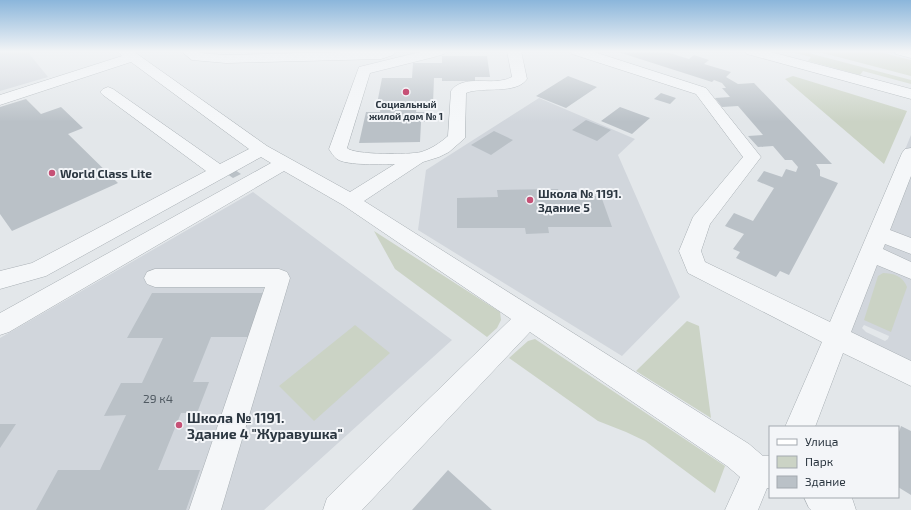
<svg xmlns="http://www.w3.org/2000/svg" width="911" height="510" font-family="'Exo 2',sans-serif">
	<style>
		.built { fill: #d1d6dc; fill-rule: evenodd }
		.green { fill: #cbd3c5 }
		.building { fill: #bac1c7 }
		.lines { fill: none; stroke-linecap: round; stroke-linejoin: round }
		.minor-casing { stroke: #a8afb4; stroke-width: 1 }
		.major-casing { stroke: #a3adb5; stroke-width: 1 }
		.minor { fill: #f5f7f9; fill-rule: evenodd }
		.major { fill: #fff; fill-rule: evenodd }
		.poi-dot { fill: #c65176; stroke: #f3f5f8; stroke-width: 1.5 }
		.labels { text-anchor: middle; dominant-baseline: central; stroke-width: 4; stroke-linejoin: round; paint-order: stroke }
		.far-poi-label { font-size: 10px; font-weight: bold; fill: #2c3741; stroke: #f3f5f8 }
		.poi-label { font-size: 12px; font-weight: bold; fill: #2c3741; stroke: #f3f5f8; text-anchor: start }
		.near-number-label { font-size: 12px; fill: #505a62 }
		.near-poi-label { font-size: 14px; font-weight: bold; fill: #2c3741; stroke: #f3f5f8; text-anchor: start }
	</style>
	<rect width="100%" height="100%" fill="#e3e7ea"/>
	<!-- built -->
	<path class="built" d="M 0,51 L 27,51 L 48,77 L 0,91 Z
		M 539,98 L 635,139 L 618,155 L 680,297 L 622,356 L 418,230 L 426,170 Z
		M 911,135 L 911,364 L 833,326 ZM 864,325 L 889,336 L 888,339 L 885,341 L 866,332 L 862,328 Z
		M 253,192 L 452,340 L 264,510 L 0,510 L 0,338 Z"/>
	<!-- green -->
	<path class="green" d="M 787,51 L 801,51 L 911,80 L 911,84 L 863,71 L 860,75 L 808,61 L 811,57 Z
		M 815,51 L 875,51 L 911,60 L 911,76 Z
		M 793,76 L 907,111 L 884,164 L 785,79 Z
		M 374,231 L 500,312 L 501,320 L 497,328 L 487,337 L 395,269 Z
		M 883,273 C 893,273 903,276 907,287 L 891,332 L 864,320 L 878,276 Z
		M 687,321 L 699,326 L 711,418 L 636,371 Z
		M 355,325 L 390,353 L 314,421 L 279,386 Z
		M 535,339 L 725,466 L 715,493 L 645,441 L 626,432 L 598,421 L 509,358 L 528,341 Z"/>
	<!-- building -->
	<path class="building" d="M 615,51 L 663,51 L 689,59 L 694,55 L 709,60 L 704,64 L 731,72 L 726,77 L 738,84 L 754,83 L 832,164 L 816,164 L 820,170 L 820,176 L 838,183 L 789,275 L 780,271 L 776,277 L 736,258 L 740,252 L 733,249 L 744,234 L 725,226 L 734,213 L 753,221 L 774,188 L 757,181 L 764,171 L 782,177 L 786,169 L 796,172 L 798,167 L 792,160 L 785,160 L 773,146 L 758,147 L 748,136 L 763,135 L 738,106 L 722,107 L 715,98 L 730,97 L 722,88 L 726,88 L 722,83 L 714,80 L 712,82 Z
		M 442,56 L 487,56 L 490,77 L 475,77 L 475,81 L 442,81 L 442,78 L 434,78 L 433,104 L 417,104 L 416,112 L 426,112 L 425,122 L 421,122 L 420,142 L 359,143 L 366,112 L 380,112 L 381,104 L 377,104 L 382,78 L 412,78 L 413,63 L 442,63 Z
		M 568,76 L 597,87 L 566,108 L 536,96 Z
		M 661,93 L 676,98 L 670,104 L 654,99 Z
		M 26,99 L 41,114 L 61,107 L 83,128 L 68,134 L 118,183 L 12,231 L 0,214 L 0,107 Z
		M 620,107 L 650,118 L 632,134 L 601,121 Z
		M 586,120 L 611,130 L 597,141 L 572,130 Z
		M 494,131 L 513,140 L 491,155 L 471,145 Z
		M 235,170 L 241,174 L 233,178 L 227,174 Z
		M 558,189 L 560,197 L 601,196 L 612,227 L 548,227 L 549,233 L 526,234 L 525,228 L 457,228 L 457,198 L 498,197 L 497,190 Z
		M 152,293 L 263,293 L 248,337 L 211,337 L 193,382 L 209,382 L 197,413 L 181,413 L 158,470 L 200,470 L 186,510 L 36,510 L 58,470 L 100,470 L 126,415 L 104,416 L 121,383 L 142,383 L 163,338 L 127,338 Z
		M 0,424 L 16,424 L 0,448 Z
		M 901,426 L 911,431 L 911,495 L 898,487 L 898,435 Z
		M 448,470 L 492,510 L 412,510 Z"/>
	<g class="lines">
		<!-- minor casing -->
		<g class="minor-casing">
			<path id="minor" d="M 117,51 L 133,51 L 267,146 L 350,192 L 395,164 C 383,164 347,166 337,159 C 334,157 331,152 329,149 L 359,67 L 424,51 L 446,51 L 444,54 L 434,57 L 370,73 L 347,148 C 353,155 410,155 421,152 C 431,149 440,143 448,136 L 451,91 C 462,75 488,84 503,80 C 506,80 509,78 512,77 L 507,51 L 521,51 L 527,79 C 516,95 483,86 466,93 L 465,138 L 449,152 L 439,157 L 423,162 L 364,201 L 749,444 L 763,456 L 770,456 L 770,488 L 767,488 L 758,510 L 725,510 L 740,477 L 727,466 L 530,332 L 362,510 L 323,510 L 327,498 L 511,319 L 343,205 L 284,171 L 9,332 L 0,335 L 0,313 L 271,163 L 261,157 L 46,276 L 0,289 L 0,271 L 32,263 L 206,171 L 103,95 L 100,92 L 103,89 L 108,87 L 113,89 L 220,164 L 249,149 L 131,62 L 0,105 L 0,95 L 122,56 Z
				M 181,51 L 197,51 L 200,53 L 226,55 L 379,51 L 395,52 L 393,55 L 381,59 L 226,63 L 192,60 Z
				M 570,51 L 591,51 L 706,88 L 761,157 L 710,224 L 701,251 L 705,262 L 830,322 L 902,153 L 905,149 L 911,148 L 911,176 L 890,230 L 911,238 L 911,254 L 885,244 L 883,249 L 911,262 L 911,279 L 877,265 L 851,332 L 911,361 L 911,386 L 843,353 L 815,427 L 785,427 L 822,342 L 688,273 L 679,251 L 693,217 L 743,157 L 696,94 L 572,54 Z
				M 745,51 L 767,51 L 911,89 L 911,99 L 747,54 Z
				M 155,269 L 279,269 L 287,272 L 290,278 L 221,510 L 189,510 L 265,287 L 155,287 L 147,284 L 144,278 L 147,272 Z
				M 804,497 L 849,497 L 852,498 L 856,510 L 811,510 L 809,508 Z"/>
		</g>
		<!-- major casing -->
		<g class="major-casing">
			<path id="major" d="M 894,51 L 911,51 L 911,58 L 896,54 Z"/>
		</g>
		<!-- minor -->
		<use href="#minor" class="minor"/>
		<!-- major -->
		<use href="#major" class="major"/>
	</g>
	<!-- sky -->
	<linearGradient id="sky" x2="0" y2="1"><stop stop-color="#8bb6db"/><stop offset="0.42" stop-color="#f2f4f6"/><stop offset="1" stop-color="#f2f4f6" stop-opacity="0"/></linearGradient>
	<rect width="911" height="122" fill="url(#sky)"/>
	<!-- markers -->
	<g class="poi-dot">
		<circle cx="406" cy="92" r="4"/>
		<circle cx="52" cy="173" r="4"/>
		<circle cx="530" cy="200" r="4"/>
		<circle cx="179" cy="425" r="4"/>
	</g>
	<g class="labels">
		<!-- far-poi labels -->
		<g class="far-poi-label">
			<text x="406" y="104">Социальный<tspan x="406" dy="12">жилой дом № 1</tspan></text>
		</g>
		<!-- poi labels -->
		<g class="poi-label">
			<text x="60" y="173">World Class Lite</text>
			<text x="538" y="193">Школа № 1191.<tspan x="538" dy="14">Здание 5</tspan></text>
		</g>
		<!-- near-number labels -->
		<g class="near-number-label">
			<text x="158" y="398">29 к4</text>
		</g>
		<!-- near-poi labels -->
		<g class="near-poi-label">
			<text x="187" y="417">Школа № 1191.<tspan x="187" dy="16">Здание 4 "Журавушка"</tspan></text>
		</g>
	</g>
	<!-- legend -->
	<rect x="769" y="426" width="130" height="72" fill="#f3f5f8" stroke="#a3a9af"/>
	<rect x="777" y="439" width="20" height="6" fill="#ffffff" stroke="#a3a9af"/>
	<text x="805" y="446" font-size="12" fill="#2c3741">Улица</text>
	<rect x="777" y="456" width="20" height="12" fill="#cbd3c5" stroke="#a3a9af"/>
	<text x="805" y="466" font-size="12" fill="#2c3741">Парк</text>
	<rect x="777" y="476" width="20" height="12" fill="#bac1c7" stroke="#a3a9af"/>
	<text x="805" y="486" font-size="12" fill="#2c3741">Здание</text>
</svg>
